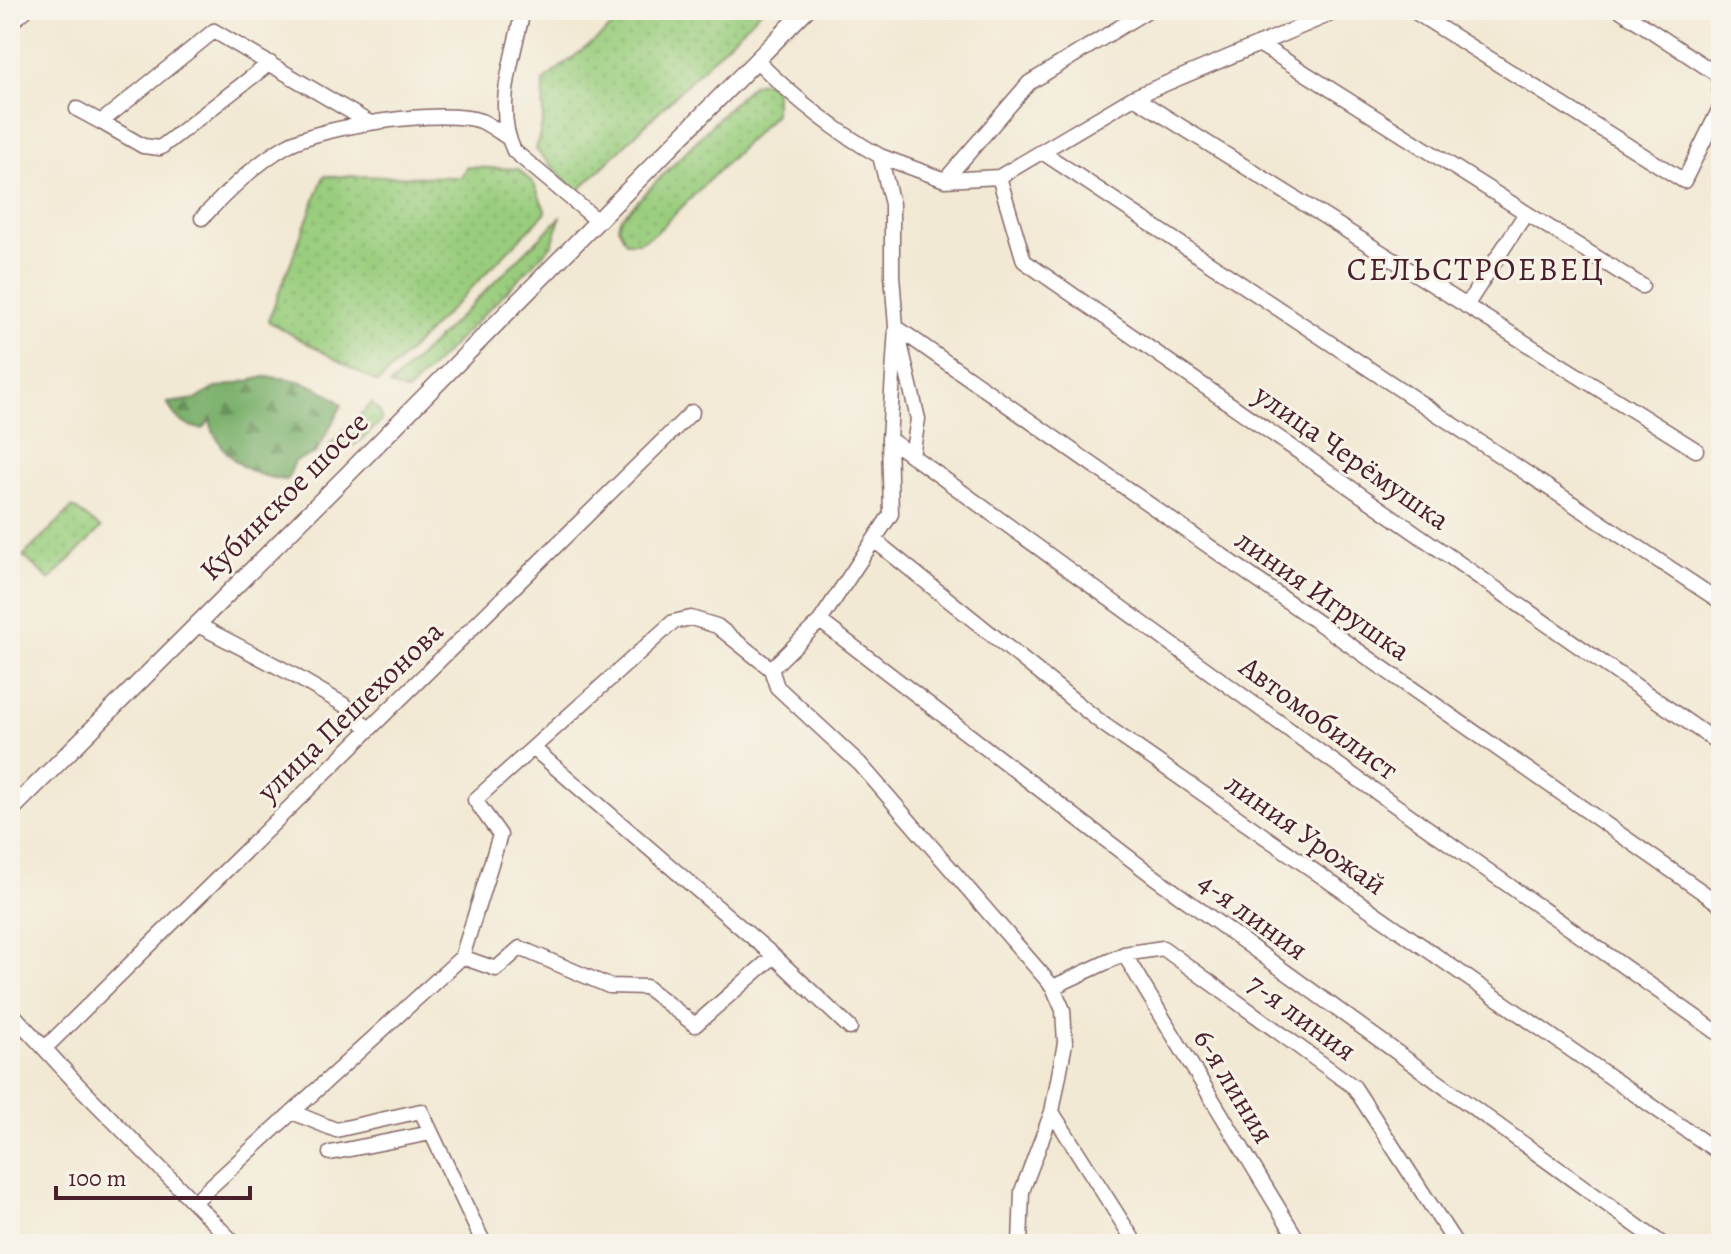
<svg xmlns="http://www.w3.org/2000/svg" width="1731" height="1254" font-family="Alegreya,serif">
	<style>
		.green { fill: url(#green-dots); stroke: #727654; stroke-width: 2 }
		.forest { fill: url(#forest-firs); stroke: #62684c; stroke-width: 2 }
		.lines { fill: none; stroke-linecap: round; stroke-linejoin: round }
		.minor-casing { stroke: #856666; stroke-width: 17 }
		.major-casing { stroke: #856666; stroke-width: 19 }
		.minor { stroke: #fff; stroke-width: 14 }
		.major { stroke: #fff; stroke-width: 16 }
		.labels { text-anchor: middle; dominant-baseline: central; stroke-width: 6; stroke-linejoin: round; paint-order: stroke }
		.street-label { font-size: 30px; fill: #4a1f2b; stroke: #f7f3e8 }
		.neighbourhood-label { font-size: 32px; letter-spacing: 2px; fill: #4a1f2b; stroke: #f7f3e8 }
	</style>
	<defs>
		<pattern id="green-dots" width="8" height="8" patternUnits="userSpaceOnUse" patternTransform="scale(2)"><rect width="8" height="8" fill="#99cd7d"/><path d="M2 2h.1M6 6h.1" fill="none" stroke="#85b06c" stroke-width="1.8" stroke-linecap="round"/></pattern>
		<pattern id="forest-firs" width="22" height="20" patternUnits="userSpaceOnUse" patternTransform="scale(2)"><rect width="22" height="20" fill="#7ab06c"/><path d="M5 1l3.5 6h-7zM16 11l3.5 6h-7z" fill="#668f59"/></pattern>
	</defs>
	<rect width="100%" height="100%" fill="#f7f3e8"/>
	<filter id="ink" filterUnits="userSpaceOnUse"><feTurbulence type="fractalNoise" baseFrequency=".0125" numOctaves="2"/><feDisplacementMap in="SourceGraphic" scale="16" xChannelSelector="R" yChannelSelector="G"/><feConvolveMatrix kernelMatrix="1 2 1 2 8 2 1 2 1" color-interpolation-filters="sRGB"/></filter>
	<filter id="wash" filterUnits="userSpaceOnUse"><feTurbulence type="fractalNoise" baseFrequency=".006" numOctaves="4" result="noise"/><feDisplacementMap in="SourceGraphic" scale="32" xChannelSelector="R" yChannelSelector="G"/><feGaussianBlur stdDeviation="1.8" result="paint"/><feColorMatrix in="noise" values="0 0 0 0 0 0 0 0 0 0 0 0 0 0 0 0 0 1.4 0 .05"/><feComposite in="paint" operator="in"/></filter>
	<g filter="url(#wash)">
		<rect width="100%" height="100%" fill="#f2e9d4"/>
		<!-- green -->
		<path class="green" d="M 634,10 L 762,10 L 577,192 L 536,150 L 543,120 L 544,80 Z
			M 761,82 L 767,82 L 775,89 L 775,114 L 657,232 L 640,242 L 626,242 L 618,227 L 620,219 L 740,96 L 752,85 Z
			M 466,167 L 518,169 L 534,184 L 546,212 L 378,383 L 268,321 L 324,176 L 461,177 Z
			M 560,218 L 552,245 L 407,392 L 390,385 Z
			M 372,403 L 380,413 L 381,421 C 365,436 353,455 330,445 Z
			M 73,507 L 101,528 L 50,580 L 23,556 Z"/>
		<!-- forest -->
		<path class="forest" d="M 264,377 C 294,377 320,384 342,405 L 316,453 L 295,461 L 287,480 C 258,477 236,468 220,443 C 215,435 210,428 211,419 L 203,429 C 184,427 176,419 167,403 L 197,399 L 213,389 Z"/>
	</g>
	<g filter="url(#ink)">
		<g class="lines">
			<!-- minor casing -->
			<g class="minor-casing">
				<path id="minor" d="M 523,10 C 514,55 493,108 514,151 L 598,221
					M 1412,10 L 1684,181 L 1721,106
					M 1620,10 L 1718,75 L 1721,98
					M 10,23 L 26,10
					M 1259,44 L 1642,286
					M 756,60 C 794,98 833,130 880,156 L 892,204 L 892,275 L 896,327 L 889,439 L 891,514 L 820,621 L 771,669 L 777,687 L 860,764 L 1053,987 L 1063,1010 L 1065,1043 L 1052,1112 L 1022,1191 L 1020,1244
					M 1134,97 L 1696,450
					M 77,109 L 101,122 L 214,31 L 370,123
					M 101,122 L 143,146 L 160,148 L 270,63
					M 1042,152 L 1721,602
					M 880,156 L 945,180 L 999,177 L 1134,97 L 1340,10
					M 999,177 L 1024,261 L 1721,745
					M 945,180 L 1029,83 L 1148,10
					M 202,218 C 227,192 255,164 286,146 C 322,126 443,108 481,121 C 490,125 499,132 507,137
					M 1466,306 L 1526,213
					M 896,327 L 1721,905
					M 900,343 L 918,419 L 912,456
					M 889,439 L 1324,755 L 1721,1035
					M 874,540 L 1103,724 L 1721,1154
					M 820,621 L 1153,876 L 1662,1244
					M 196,624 L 290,673 L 346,706 L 368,729
					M 533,748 L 774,956 L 850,1028
					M 1124,954 L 1300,1244
					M 462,957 L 496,969 L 520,948 L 609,986 L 646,987 L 695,1025 L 774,956
					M 1053,987 L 1124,954 L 1163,948 L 1354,1087 L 1456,1244
					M 10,1011 L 78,1085 L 235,1244
					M 45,1048 L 692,412
					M 292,1112 L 336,1130 L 421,1111 L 484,1244
					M 1052,1112 L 1136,1244
					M 330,1153 L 431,1133
					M 195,1201 L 462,957 L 500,835 L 475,800 L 673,622 L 691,618 L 717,626 L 771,669"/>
			</g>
			<!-- major casing -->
			<g class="major-casing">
				<path id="major" d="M 10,811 L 344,478 L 806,10"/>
			</g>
			<!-- minor -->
			<use href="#minor" class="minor"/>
			<!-- major -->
			<use href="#major" class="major"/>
		</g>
	</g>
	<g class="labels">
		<!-- street labels -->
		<g class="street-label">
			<text transform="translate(1352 457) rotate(35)">улица Черёмушка</text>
			<text transform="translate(284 496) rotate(-45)">Кубинское шоссе</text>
			<text transform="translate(1323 595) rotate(35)">линия Игрушка</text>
			<text transform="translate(350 711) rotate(-44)">улица Пешехонова</text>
			<text transform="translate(1319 718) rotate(36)">Автомобилист</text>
			<text transform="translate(1306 834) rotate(35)">линия Урожай</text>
			<text transform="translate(1253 916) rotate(36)">4-я линия</text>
			<text transform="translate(1302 1017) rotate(36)">7-я линия</text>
			<text transform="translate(1234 1086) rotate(59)">6-я линия</text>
		</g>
		<!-- neighbourhood labels -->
		<g class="neighbourhood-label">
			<text x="1476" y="269">СЕЛЬСТРОЕВЕЦ</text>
		</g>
	</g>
	<!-- margin -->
	<rect width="1731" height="1254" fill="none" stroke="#f7f3e8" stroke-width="40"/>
	<!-- scale -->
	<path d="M56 1186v12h194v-12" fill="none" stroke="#4a1f2b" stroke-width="4"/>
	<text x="68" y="1186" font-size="24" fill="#4a1f2b" stroke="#f7f3e8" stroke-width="6" paint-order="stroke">100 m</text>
</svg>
